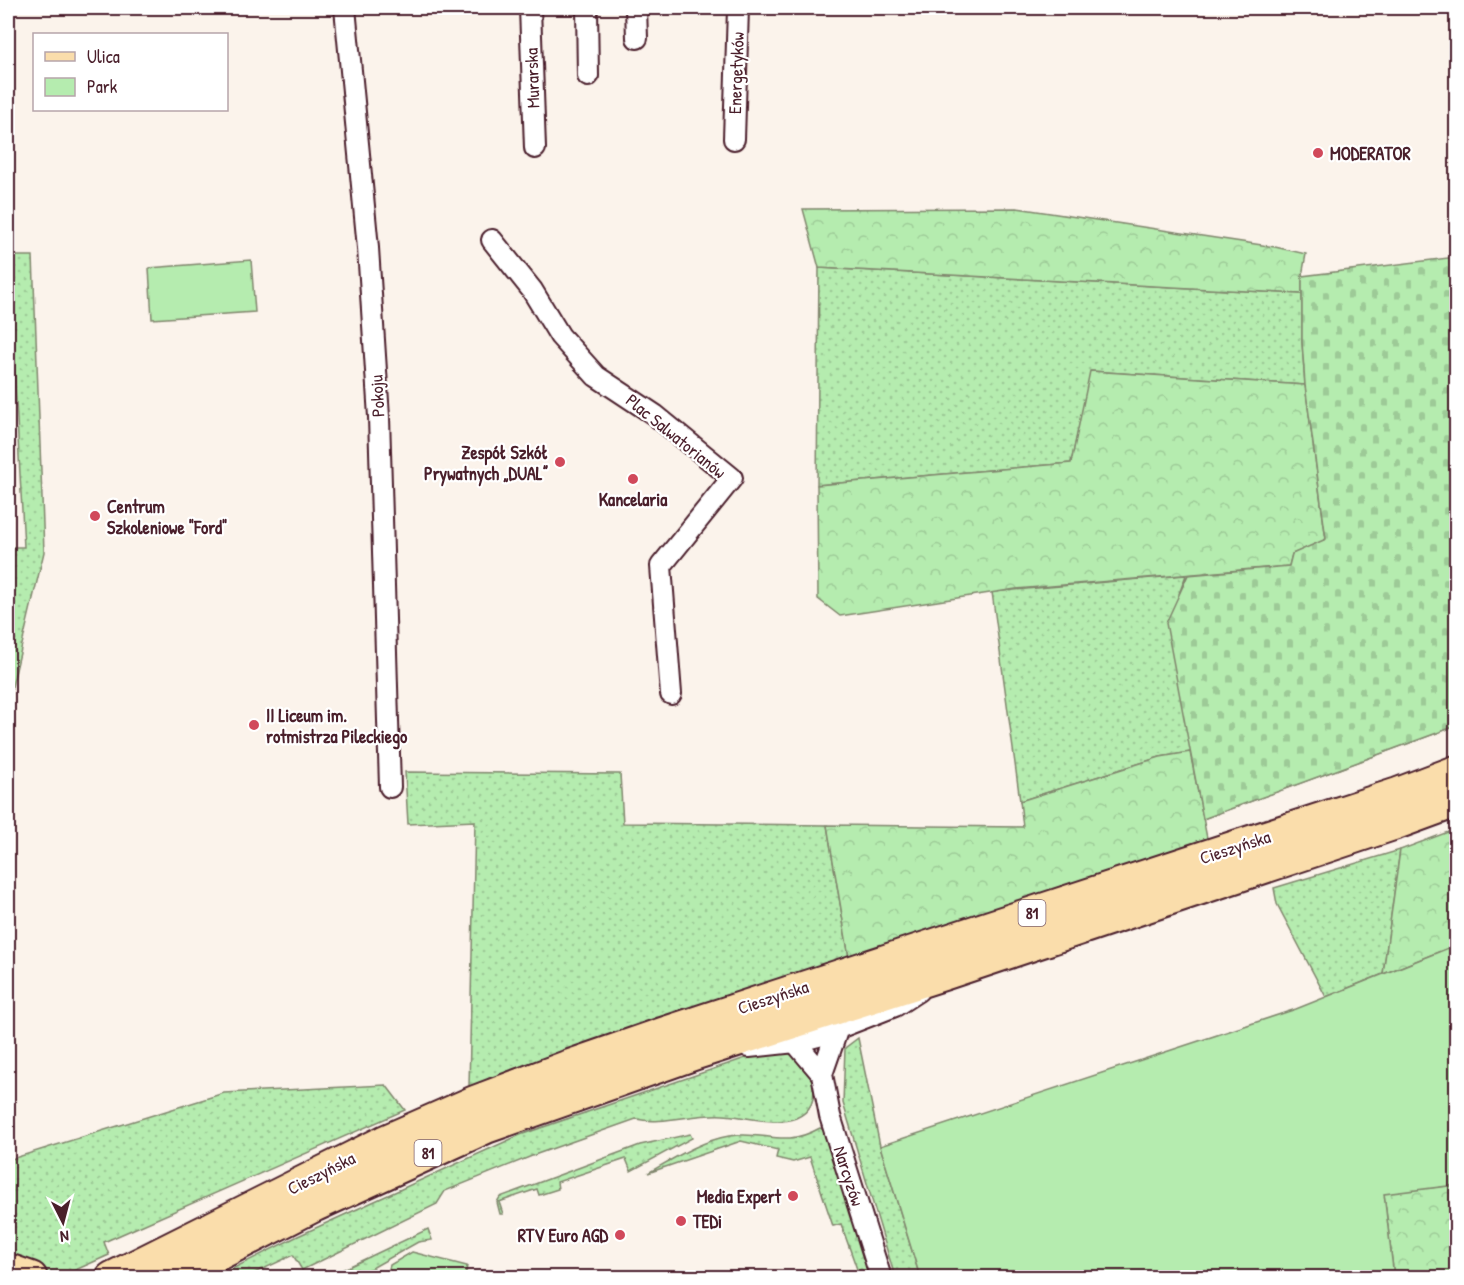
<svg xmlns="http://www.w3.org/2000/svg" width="1464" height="1285" font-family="'Patrick Hand',sans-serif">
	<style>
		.grass { fill: url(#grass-dots); stroke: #80866d; stroke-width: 1.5 }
		.forest { fill: url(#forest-crowns); stroke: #80866d; stroke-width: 1.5 }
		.cemetery { fill: url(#cemetery-stones); stroke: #80866d; stroke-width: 1.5 }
		.green { fill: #b5ecaf; stroke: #80866d; stroke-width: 1.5 }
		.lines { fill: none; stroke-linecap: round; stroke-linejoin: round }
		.street-casing { stroke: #4a1f2b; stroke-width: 24 }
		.primary-casing { stroke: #4a1f2b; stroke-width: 36 }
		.street { stroke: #fff; stroke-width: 20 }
		.primary { stroke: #faddab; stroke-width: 32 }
		.poi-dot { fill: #d1495b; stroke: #fff; stroke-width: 2 }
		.labels { text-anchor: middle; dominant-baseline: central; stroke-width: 4.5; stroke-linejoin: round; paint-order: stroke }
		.shield { fill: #fff; stroke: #80626b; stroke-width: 1.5 }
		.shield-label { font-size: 16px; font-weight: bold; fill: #4a1f2b }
		.street-label { font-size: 18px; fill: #4a1f2b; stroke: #fff }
		.poi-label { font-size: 18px; font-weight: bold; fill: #4a1f2b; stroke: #fff; text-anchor: start }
	</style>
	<defs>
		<pattern id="grass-dots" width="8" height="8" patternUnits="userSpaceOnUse" patternTransform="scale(1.5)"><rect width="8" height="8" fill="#b5ecaf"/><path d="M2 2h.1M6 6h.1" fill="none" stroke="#9dca97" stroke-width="1.8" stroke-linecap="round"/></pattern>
		<pattern id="forest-crowns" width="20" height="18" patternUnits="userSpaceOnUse" patternTransform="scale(1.5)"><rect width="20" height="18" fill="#b5ecaf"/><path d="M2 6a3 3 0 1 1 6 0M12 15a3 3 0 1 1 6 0" fill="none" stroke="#9dca97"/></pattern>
		<pattern id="cemetery-stones" width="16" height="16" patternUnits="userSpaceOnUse" patternTransform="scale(1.5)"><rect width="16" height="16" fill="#b5ecaf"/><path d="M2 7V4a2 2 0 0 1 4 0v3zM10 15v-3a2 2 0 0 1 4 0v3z" fill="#9dca97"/></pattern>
	</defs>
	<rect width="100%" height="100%" fill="#fbf3eb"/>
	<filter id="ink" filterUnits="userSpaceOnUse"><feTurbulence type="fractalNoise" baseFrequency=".0167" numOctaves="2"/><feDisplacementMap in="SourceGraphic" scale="12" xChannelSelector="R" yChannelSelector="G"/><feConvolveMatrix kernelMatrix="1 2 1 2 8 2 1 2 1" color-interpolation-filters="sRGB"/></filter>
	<g filter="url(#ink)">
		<!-- grass -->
		<path class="grass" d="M 8,256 L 33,256 L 44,552 L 11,691 L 8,688 L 8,547 L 24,547 Z
			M 819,268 L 1302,294 L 1302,342 L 1305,385 L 1091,371 L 1071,463 L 817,485 Z
			M 1456,479 L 1456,726 L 1203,819 L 1190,752 L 1160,757 L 1020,801 L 992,592 L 1186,575 L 1179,594 L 1188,575 L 1289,566 Z
			M 405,772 L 620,774 L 623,823 L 827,825 L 849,957 L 469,1087 L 475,821 L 408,824 Z
			M 1400,850 L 1383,974 L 1326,997 L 1277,904 L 1274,888 Z
			M 858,1038 L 880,1146 L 920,1277 L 895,1277 L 843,1103 L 845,1048 Z
			M 769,1050 C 775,1050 782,1050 788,1053 C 813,1064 827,1105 796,1118 C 778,1126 743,1116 723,1115 C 694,1113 663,1125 636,1119 L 537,1154 L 445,1191 L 437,1204 L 302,1270 L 293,1255 L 246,1277 L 214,1278 L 298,1236 L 520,1135 Z
			M 386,1085 L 405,1110 L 104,1242 L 109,1255 L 60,1277 L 30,1267 L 8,1262 L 8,1160 L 224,1093 Z
			M 820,1128 L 824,1130 L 871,1277 L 857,1277 L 858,1272 L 841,1224 L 833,1226 L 810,1157 L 793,1162 L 776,1158 L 778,1150 L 741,1141 L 648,1173 C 673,1159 700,1141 729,1136 C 766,1130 782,1149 820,1128 Z
			M 690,1134 L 692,1138 L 631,1171 L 626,1159 L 557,1182 L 558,1189 L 539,1195 L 537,1189 L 499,1202 L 503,1214 L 500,1214 L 497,1202 L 500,1197 L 640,1145 Z
			M 428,1229 L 432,1240 L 418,1242 L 356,1277 L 327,1277 Z"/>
		<!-- forest -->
		<path class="forest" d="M 1017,208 L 1275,247 L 1306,254 L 1302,276 L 1302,294 L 819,268 L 803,209 Z
			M 1090,371 L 1305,385 L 1326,540 L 1292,554 L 1289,566 L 1016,589 L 840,616 L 818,599 L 817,485 L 1071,463 Z
			M 1190,752 L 1208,843 L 849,957 L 827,825 L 1023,827 L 1020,801 L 1160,757 Z
			M 1456,829 L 1456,945 L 1383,974 L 1400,850 Z
			M 1456,1185 L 1456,1277 L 1394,1277 L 1384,1193 Z"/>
		<!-- cemetery -->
		<path class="cemetery" d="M 1456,257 L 1456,726 L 1203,819 L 1166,623 L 1188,575 L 1289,566 L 1292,554 L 1326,539 L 1305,385 L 1302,342 L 1302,276 Z"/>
		<!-- green -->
		<path class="green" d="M 251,260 L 255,312 L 152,319 L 149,268 Z
			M 1456,945 L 1456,1185 L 1384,1194 L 1394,1277 L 920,1277 L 880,1146 L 1296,1009 Z
			M 412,1252 L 467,1266 L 465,1277 L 387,1277 L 390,1265 Z"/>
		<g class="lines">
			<!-- street casing -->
			<g class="street-casing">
				<path id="street" d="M 345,8 L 368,248 L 379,417 L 390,787
					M 530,8 L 535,148
					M 587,8 L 588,76
					M 636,8 L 637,38
					M 734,139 L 738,8
					M 492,240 L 532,290 L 560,336 L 596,376 L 655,415 L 732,478 L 661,566 L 671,694
					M 838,1028 L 822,1074 L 830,1116 L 881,1278
					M 795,1042 L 822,1074
					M 749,1047 L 795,1042 L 818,1036 L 895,1006 L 918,991"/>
			</g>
			<!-- primary casing -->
			<g class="primary-casing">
				<path id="primary" d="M 8,1270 L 31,1278
					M 112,1278 L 384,1142 L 475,1102 L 567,1067 L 665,1033 L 1398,794 L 1456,772
					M 171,1278 L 315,1205 L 486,1127 L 696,1053 L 946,973 L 1396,823 L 1456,801"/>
			</g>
			<!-- street -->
			<use href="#street" class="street"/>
			<!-- primary -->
			<use href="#primary" class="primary"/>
		</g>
	</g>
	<!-- markers -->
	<g class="poi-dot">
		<circle cx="1318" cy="153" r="6"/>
		<circle cx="560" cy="462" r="6"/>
		<circle cx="633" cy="479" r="6"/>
		<circle cx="95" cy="516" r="6"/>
		<circle cx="254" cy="725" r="6"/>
		<circle cx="793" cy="1196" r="6"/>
		<circle cx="681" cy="1221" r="6"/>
		<circle cx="620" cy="1235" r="6"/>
	</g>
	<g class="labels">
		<!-- shield labels -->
		<g class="shield">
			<rect x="1018.5" y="900" width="27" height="26" rx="4.5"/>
			<rect x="414.5" y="1140" width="27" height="26" rx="4.5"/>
		</g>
		<g class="shield-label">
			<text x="1032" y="913">81</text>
			<text x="428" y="1153">81</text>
		</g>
		<!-- street labels -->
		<g class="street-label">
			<text transform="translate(736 73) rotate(-88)">Energetyków</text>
			<text transform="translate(532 78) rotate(-92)">Murarska</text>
			<text transform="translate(377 396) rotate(-93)">Pokoju</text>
			<text transform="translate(676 436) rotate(39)">Plac Salwatorianów</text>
			<text transform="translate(1235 847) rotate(-18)">Cieszyńska</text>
			<text transform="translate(773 997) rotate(-18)">Cieszyńska</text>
			<text transform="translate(321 1173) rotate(-27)">Cieszyńska</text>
			<text transform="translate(849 1176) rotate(72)">Narcyzów</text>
		</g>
		<!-- poi labels -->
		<g class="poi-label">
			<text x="1330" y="153">MODERATOR</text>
			<text x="548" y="452" text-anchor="end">Zespół Szkół<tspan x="548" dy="21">Prywatnych „DUAL”</tspan></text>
			<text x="633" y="499" text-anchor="middle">Kancelaria</text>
			<text x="107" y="506">Centrum<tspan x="107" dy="21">Szkoleniowe "Ford"</tspan></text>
			<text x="266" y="715">II Liceum im.<tspan x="266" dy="21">rotmistrza Pileckiego</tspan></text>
			<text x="781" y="1196" text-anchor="end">Media Expert</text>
			<text x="693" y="1221">TEDi</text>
			<text x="608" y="1235" text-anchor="end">RTV Euro AGD</text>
		</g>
	</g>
	<!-- margin -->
	<rect width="1464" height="1285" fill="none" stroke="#fff" stroke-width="30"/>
	<rect x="15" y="15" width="1434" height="1255" fill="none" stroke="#4a1f2b" stroke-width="2" filter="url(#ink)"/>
	<!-- legend -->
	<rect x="33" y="33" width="195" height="78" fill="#ffffff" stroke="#b7a5aa" stroke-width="1.5"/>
	<rect x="45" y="52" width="30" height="9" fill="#faddab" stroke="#b7a5aa" stroke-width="1.5"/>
	<text x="87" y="63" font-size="18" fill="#4a1f2b">Ulica</text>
	<rect x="45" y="78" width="30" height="18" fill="#b5ecaf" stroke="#b7a5aa" stroke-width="1.5"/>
	<text x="87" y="93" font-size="18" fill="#4a1f2b">Park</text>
	<!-- north arrow -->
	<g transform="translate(63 1222) rotate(174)" stroke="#ffffff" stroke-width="4.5" paint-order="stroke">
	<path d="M0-4.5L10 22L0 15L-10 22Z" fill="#4a1f2b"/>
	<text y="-9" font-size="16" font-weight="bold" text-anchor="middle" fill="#4a1f2b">N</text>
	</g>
</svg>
